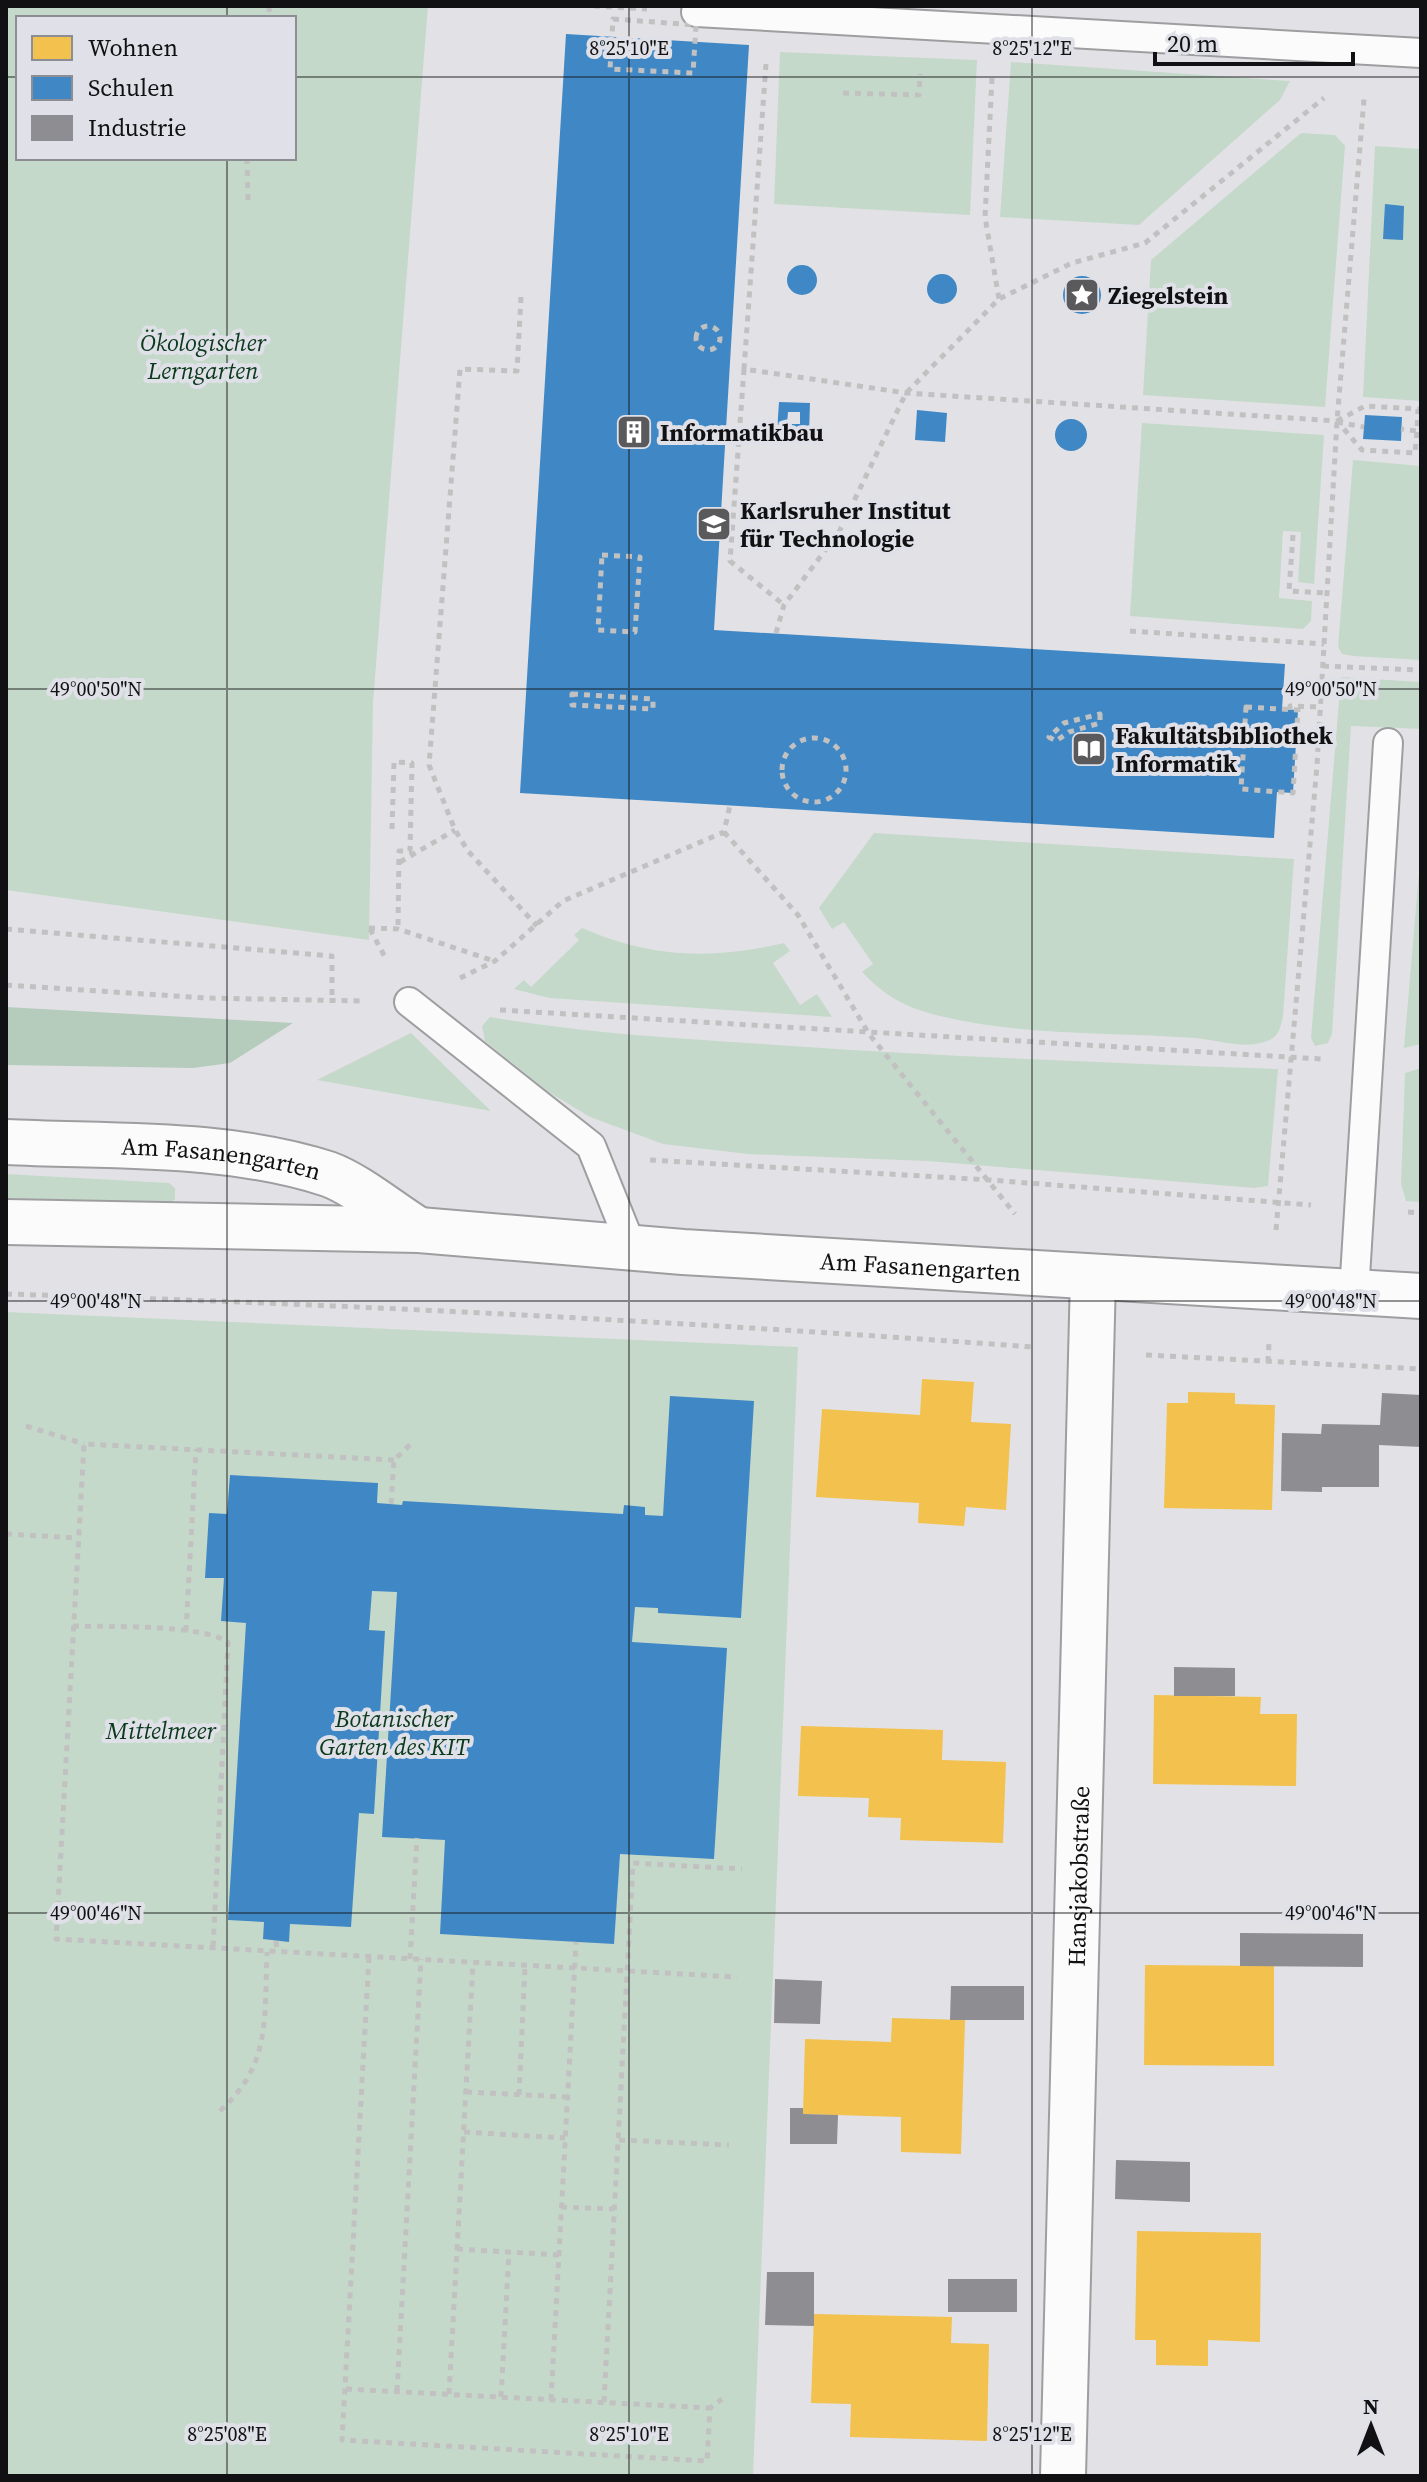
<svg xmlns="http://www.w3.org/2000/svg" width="1427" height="2482" font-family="'Source Serif 4',serif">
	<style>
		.green { fill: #c5d9ca; fill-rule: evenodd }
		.forest { fill: #b5cbbc }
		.homes { fill: #f2c14e }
		.schools { fill: #3f88c5; fill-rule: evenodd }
		.industry { fill: #8d8d92 }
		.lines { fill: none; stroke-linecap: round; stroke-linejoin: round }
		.lane-casing { stroke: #9e9ea1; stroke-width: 32 }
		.street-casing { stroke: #9e9ea1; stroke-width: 48 }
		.secondary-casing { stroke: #9e9ea1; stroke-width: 48 }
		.path { stroke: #c1c1c1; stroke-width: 5; stroke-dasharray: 6 6; stroke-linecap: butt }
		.lane { stroke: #fbfbfb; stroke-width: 28 }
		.street { stroke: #fbfbfb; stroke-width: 44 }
		.secondary { stroke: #fbfbfb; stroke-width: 44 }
		.ticks { fill: none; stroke: #111113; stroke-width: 2; stroke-opacity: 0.45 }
		.labels { text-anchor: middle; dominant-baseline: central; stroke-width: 8; stroke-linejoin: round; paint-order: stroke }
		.poi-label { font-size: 24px; font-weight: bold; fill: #111113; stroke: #e0e1e8; text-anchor: start }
		.park-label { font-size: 24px; font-style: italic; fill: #0b391b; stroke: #e0e1e8 }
		.street-label { font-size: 24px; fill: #111113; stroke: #e0e1e8 }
		.ticks-label { font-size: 20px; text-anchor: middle; fill: #111113; stroke: #e0e1e8; stroke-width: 8; stroke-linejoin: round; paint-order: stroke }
	</style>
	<rect width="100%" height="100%" fill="#e2e2e6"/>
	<!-- green -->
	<path class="green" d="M 6,6 L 428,6 L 373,703 L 369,940 L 6,890 ZM 18,18 L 294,18 L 294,158 L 18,158 Z
		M 780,52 L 977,60 L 970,215 L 774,204 Z
		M 1011,62 L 1290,81 L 1280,100 L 1139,225 L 1000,217 Z
		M 1301,133 L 1335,135 L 1345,146 L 1325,407 L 1143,395 L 1151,260 Z
		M 1375,146 L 1421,149 L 1421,401 L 1363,397 Z
		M 1142,423 L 1324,435 L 1314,584 L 1298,582 L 1301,532 L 1283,531 L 1279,598 L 1312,601 L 1311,621 L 1303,629 L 1130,616 Z
		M 1353,460 L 1421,466 L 1421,660 L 1353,656 L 1342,654 L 1338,647 Z
		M 1341,677 L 1421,682 L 1421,729 L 1351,726 L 1332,1034 L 1328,1043 L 1315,1046 L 1311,1038 Z
		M 874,833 L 1294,859 L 1283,1017 C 1280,1028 1279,1037 1267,1041 C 1245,1050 1218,1040 1195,1038 C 1110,1032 1023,1036 940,1016 C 906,1008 886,997 862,972 L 873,964 L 844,922 L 832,929 L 819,908 Z
		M 1421,849 L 1421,1044 L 1404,1048 Z
		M 582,928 C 651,958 711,960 784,943 L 790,951 L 773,963 L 800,1005 L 817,994 L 832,1017 L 549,998 L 514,989 L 524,980 L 531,987 L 579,940 L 574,935 Z
		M 490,1017 C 589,1034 691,1039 792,1046 C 954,1057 1116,1063 1278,1069 L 1268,1186 L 1254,1188 L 927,1161 L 748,1154 L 663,1144 L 590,1117 L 547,1091 L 485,1041 L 482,1026 Z
		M 411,1033 L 491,1111 L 317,1080 Z
		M 1421,1068 L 1421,1202 L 1406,1201 L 1401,1184 L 1405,1073 Z
		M 6,1174 L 169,1183 L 175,1188 L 175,1199 L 167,1206 L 155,1206 L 6,1198 Z
		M 6,1312 L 798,1347 L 753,2476 L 6,2476 Z"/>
	<!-- forest -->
	<path class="forest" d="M 6,1007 L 293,1023 L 230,1063 L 193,1068 L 6,1065 Z"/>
	<!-- homes -->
	<path class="homes" d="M 922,1379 L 974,1382 L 971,1422 L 1011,1424 L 1006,1510 L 966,1507 L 964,1526 L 918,1523 L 919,1503 L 816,1497 L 822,1409 L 920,1415 Z
		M 1188,1392 L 1235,1393 L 1235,1404 L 1275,1405 L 1272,1510 L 1164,1508 L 1167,1403 L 1188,1403 Z
		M 1154,1695 L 1261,1697 L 1260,1714 L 1297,1714 L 1296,1786 L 1153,1784 Z
		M 801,1726 L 943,1730 L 942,1760 L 1006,1762 L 1003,1843 L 900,1840 L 901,1818 L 868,1817 L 869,1798 L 798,1796 Z
		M 1145,1965 L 1274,1966 L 1274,2066 L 1144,2065 Z
		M 892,2018 L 965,2020 L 961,2154 L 901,2152 L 901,2117 L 803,2114 L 805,2039 L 891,2042 Z
		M 1137,2231 L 1261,2233 L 1260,2342 L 1208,2340 L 1208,2366 L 1156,2365 L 1156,2340 L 1135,2340 Z
		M 814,2314 L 952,2317 L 951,2343 L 989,2344 L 987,2441 L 850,2437 L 851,2404 L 811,2403 Z"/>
	<!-- schools -->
	<path class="schools" d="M 566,34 L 749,45 L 714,630 L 1285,664 L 1282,709 L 1298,710 L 1293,793 L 1277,792 L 1274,838 L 520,793 Z
		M 1385,204 L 1404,206 L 1403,240 L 1383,239 Z
		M787 280a15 15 0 1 1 30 0a15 15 0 1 1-30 0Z
		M927 289a15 15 0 1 1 30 0a15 15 0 1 1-30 0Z
		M1063 295a19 19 0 1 1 38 0a19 19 0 1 1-38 0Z
		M 779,402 L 810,403 L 809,434 L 777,432 ZM 788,412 L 800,412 L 800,424 L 787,424 Z
		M 917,410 L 947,413 L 945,442 L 915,440 Z
		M 1365,415 L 1402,417 L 1401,441 L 1363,439 Z
		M1055 435a16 16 0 1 1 32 0a16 16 0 1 1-32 0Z
		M 670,1396 L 754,1401 L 741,1618 L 658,1613 L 658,1608 L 635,1607 L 632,1642 L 727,1648 L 714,1859 L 620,1854 L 614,1944 L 440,1934 L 445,1840 L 382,1837 L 397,1592 L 372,1591 L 369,1630 L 385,1631 L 374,1814 L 359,1813 L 351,1927 L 290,1924 L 289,1942 L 263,1939 L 264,1922 L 228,1920 L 246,1623 L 221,1621 L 224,1578 L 205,1578 L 209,1513 L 227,1514 L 230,1475 L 378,1483 L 377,1503 L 402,1505 L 403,1501 L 623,1514 L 624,1505 L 645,1507 L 645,1515 L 663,1516 Z"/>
	<!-- industry -->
	<path class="industry" d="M 1382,1393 L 1421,1395 L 1421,1447 L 1379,1445 L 1379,1487 L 1322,1487 L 1322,1492 L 1281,1491 L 1282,1433 L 1321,1434 L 1322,1424 L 1380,1425 Z
		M 1174,1667 L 1235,1668 L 1235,1696 L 1174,1696 Z
		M 1240,1933 L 1363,1934 L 1363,1967 L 1240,1966 Z
		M 775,1979 L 822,1981 L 820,2024 L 774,2023 Z
		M 951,1986 L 1024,1986 L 1024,2020 L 950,2020 Z
		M 790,2108 L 803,2108 L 803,2114 L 838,2115 L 837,2144 L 790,2144 Z
		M 1116,2160 L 1190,2162 L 1190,2202 L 1115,2199 Z
		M 767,2272 L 814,2272 L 814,2326 L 765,2325 Z
		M 948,2279 L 1017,2279 L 1017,2312 L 948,2312 Z"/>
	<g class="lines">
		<!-- lane casing -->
		<g class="lane-casing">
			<path id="lane" d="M 696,12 L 1421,53
				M 409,1002 L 591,1146 L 632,1248
				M 1354,1293 L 1388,743"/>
		</g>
		<!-- street casing -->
		<g class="street-casing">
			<g id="street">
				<path id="s1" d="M 1063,2476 L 1093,1277"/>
			</g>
		</g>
		<!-- secondary casing -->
		<g class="secondary-casing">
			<g id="secondary">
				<path id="s2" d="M 6,1142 C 111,1147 227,1141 328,1174 C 356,1184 391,1213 417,1229"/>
				<path id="s3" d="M 6,1222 L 419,1230 L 683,1252 L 1421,1296"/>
			</g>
		</g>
		<!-- path -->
		<path class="path" d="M 268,6 L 272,18
			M 594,6 L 647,9
			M 613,19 L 696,25 L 693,73 L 610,69 Z
			M 766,64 L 744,369 L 906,393 L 1337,421 L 1362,450 L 1415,453 L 1417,431 L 1421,432
			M 992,78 L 985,217 L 999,299
			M 843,93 L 919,95 L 920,74
			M 247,158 L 248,201
			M 521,297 L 517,371 L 460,369 L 429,765 L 455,830 L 468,851 L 537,926
			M696 338a12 12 0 1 1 24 0a12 12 0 1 1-24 0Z
			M 744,369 L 730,561 L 784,605
			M 1337,421 L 1365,406 L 1418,409 L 1417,431 L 1401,429
			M 1337,422 L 1364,427
			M 1293,535 L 1289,591 L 1327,593
			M 602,555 L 640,557 L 635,632 L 598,630 Z
			M 1130,631 L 1324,644
			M 776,633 L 784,605 L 839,532 L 906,393 L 999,299 L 1072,263 L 1145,243 L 1324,98
			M 1323,666 L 1421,670
			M 572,694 L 653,699 L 653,709 L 572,705 Z
			M 1246,707 L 1298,710 L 1293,793 L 1241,789 Z
			M 1290,710 L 1290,706 L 1320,707
			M 1100,714 L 1100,723 L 1069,732 L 1056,741 L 1049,737 L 1064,723 Z
			M782 770a32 32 0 1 1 64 0a32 32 0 1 1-64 0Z
			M 392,829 L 394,762 L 412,763 L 410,851 L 399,851 L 398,929
			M 724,832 L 798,915 L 869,1034 L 1015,1214
			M 400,862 L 455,830
			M 369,928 L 398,929 L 494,961
			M 6,929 L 332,956 L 332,1001
			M 370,929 L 386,959
			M 460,978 L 495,961 L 563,901 L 724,832 L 730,805
			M 6,985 L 206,998 L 362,1001
			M 500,1010 L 1321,1059
			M 650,1160 L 990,1180 L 1311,1205
			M 1408,1212 L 1421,1213
			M 1276,1230 L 1317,765 L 1337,421 L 1364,99
			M 6,1294 C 349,1304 691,1322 1033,1347
			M 1146,1355 L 1421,1369
			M 1268,1362 L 1269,1343
			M 26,1426 L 84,1444
			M 394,1460 L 84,1444 L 56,1939 L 737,1977
			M 391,1504 L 394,1460 L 413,1442
			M 6,1534 L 78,1538
			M 73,1626 C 110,1627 200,1624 228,1642 L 213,1948
			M 186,1631 L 196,1449
			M 276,1941 L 277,1952
			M 369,1957 L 342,2440 L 707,2461 L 710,2408 L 722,2399
			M 410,1959 L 417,1838
			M 466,2092 L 567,2097
			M 519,2095 L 525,1966
			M 220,2111 C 272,2064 264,2017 267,1952
			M 464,2132 L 565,2138
			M 619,2140 L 729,2145
			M 561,2207 L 614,2209
			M 457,2249 L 559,2255
			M 346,2389 L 710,2408
			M 397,2391 L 421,1959
			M 449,2394 L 473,1963
			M 501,2397 L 509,2252
			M 551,2400 L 576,1942
			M 604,2402 L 633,1863 L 742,1869"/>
		<!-- lane -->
		<use href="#lane" class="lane"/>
		<!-- street -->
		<use href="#street" class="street"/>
		<!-- secondary -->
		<use href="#secondary" class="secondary"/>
	</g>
	<!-- ticks -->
	<path class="ticks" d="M 227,6 L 227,18M 629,6 L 629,2476M 1032,6 L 1032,2476M 6,77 L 18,77M 294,77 L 1421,77M 227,158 L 227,2476M 6,689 L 1421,689M 6,1301 L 1421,1301M 6,1913 L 1421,1913"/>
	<!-- icons -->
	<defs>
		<g id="sight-square" transform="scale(1.8)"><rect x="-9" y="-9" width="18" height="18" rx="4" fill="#5a5a5d" stroke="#e0e1e8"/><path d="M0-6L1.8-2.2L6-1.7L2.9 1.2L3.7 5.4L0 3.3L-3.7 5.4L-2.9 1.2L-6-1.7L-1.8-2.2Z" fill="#fff"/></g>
		<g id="building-square" transform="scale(1.8)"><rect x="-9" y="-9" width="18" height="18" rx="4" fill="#5a5a5d" stroke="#e0e1e8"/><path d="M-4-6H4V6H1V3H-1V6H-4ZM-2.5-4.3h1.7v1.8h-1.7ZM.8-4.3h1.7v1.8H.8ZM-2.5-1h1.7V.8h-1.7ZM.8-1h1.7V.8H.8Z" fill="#fff"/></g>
		<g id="university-square" transform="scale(1.8)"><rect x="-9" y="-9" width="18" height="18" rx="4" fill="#5a5a5d" stroke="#e0e1e8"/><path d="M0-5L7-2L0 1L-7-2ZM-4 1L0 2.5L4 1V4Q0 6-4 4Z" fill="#fff"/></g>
		<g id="library-square" transform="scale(1.8)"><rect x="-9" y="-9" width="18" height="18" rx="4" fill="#5a5a5d" stroke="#e0e1e8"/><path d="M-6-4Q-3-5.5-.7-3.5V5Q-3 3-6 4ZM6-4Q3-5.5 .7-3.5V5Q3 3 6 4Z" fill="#fff"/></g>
	</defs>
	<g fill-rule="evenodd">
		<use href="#sight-square" x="1082" y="295"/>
		<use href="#building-square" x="634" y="432"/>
		<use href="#university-square" x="714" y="524"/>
		<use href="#library-square" x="1089" y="749"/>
	</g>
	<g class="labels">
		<!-- poi labels -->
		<g class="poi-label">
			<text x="1108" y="295">Ziegelstein</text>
			<text x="660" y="432">Informatikbau</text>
			<text x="740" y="510">Karlsruher Institut<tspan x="740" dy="28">für Technologie</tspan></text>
			<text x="1115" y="735">Fakultätsbibliothek<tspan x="1115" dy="28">Informatik</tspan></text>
		</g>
		<!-- park labels -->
		<g class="park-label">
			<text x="203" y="342">Ökologischer<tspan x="203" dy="28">Lerngarten</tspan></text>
			<text x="394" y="1718">Botanischer<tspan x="394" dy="28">Garten des KIT</tspan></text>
			<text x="161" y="1730">Mittelmeer</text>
		</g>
		<!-- street labels -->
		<g class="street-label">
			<text stroke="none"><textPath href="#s2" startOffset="216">Am Fasanengarten</textPath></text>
			<text stroke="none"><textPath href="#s3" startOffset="916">Am Fasanengarten</textPath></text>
			<text stroke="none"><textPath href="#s1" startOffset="600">Hansjakobstraße</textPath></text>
		</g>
	</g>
	<g class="ticks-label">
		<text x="629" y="55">8°25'10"E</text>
		<text x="1032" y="55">8°25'12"E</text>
		<text x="96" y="696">49°00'50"N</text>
		<text x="1331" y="696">49°00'50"N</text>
		<text x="96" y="1308">49°00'48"N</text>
		<text x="1331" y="1308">49°00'48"N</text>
		<text x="96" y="1920">49°00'46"N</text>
		<text x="1331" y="1920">49°00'46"N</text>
		<text x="227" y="2441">8°25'08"E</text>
		<text x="629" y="2441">8°25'10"E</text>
		<text x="1032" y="2441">8°25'12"E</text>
	</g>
	<!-- border -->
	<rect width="1427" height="2482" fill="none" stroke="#111113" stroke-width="16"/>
	<!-- legend -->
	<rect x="16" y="16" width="280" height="144" fill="#e0e1e8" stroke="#8d8e93" stroke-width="2"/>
	<rect x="32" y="36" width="40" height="24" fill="#f2c14e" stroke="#8d8e93" stroke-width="2"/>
	<text x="88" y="56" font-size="24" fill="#111113">Wohnen</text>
	<rect x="32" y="76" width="40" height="24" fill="#3f88c5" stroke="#8d8e93" stroke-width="2"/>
	<text x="88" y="96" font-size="24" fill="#111113">Schulen</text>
	<rect x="32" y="116" width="40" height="24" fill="#8d8d92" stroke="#8d8e93" stroke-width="2"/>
	<text x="88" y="136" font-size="24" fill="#111113">Industrie</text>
	<!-- north arrow -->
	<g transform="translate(1371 2426)" stroke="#e0e1e8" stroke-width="6" paint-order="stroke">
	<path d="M0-6L14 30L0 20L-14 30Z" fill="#111113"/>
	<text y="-12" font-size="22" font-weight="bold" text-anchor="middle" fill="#111113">N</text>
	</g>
	<!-- scale -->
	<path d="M1155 52v12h198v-12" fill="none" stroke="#111113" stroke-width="4"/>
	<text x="1167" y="52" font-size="24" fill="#111113" stroke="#e0e1e8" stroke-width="6" paint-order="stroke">20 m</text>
</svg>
